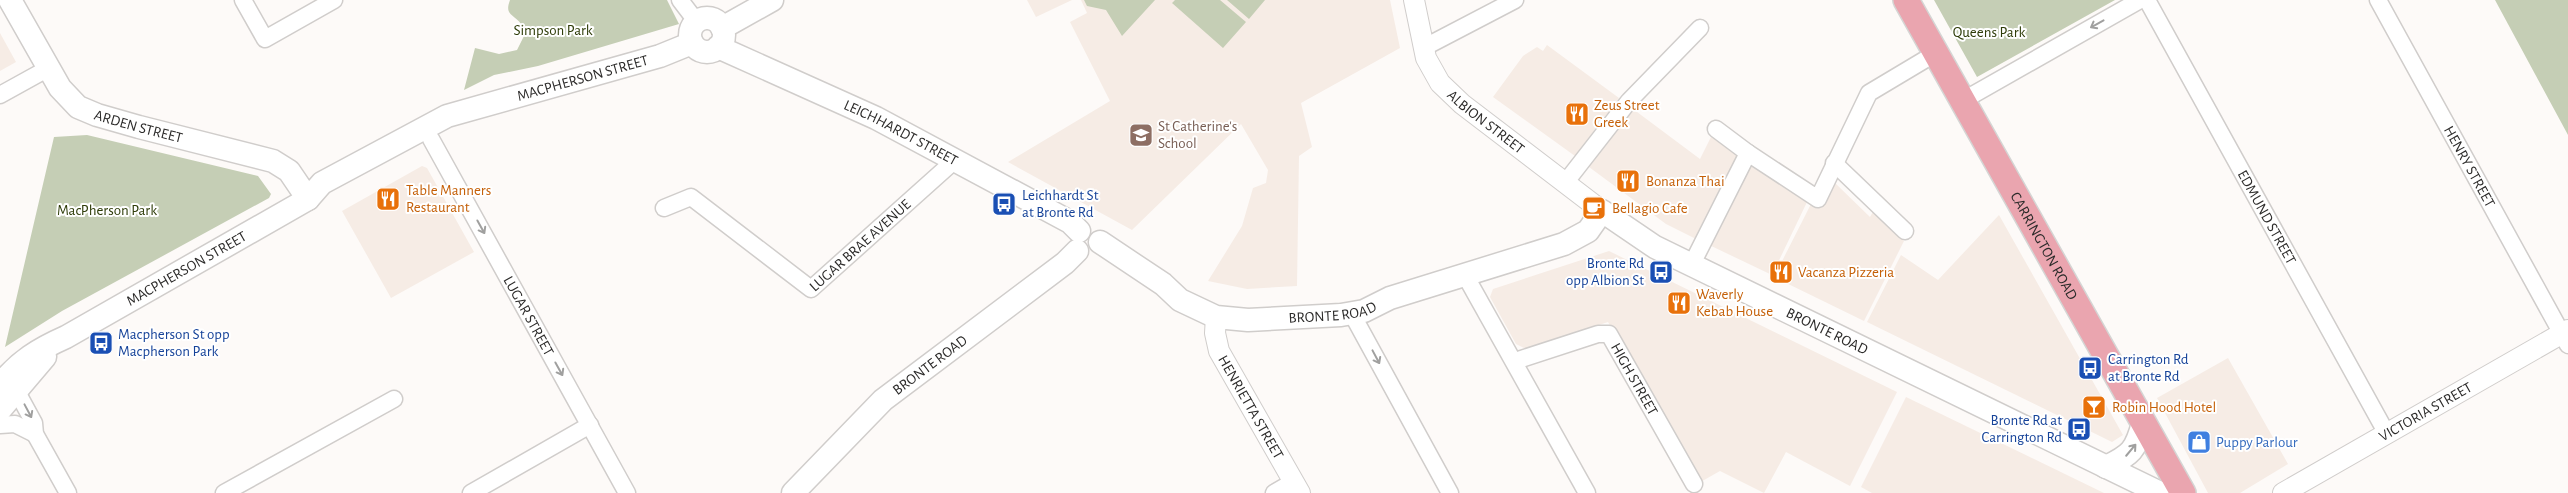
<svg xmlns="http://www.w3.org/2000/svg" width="2568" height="493" font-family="'Alegreya Sans',sans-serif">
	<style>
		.built { fill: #f6ece5 }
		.green { fill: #c5ceb5 }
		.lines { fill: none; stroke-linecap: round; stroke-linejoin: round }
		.minor-casing { stroke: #d0cdcb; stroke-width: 19 }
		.tertiary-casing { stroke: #d0cdcb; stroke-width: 22 }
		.secondary-casing { stroke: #d0cdcb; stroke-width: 25 }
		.primary-casing { stroke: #d5d5d4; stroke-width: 28 }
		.minor { stroke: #fff; stroke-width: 16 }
		.tertiary { stroke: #fff; stroke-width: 20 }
		.secondary { stroke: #fff; stroke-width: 22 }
		.primary { stroke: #eaa5af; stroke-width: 25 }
		.oneway { stroke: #a0a09f }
		.labels { text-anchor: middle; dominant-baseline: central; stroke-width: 4; stroke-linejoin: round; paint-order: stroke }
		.park-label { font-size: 15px; fill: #2e3c08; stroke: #fff }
		.street-label { font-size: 15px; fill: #2c2b2a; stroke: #fff }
		.food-label { font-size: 15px; fill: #c56008; stroke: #fff; text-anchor: start }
		.education-label { font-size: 15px; fill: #785e54; stroke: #fff; text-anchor: start }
		.transit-label { font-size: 15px; fill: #164399; stroke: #fff; text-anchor: start }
		.shop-label { font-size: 15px; fill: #366cbe; stroke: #fff; text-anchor: start }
	</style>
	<rect width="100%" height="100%" fill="#fdfaf8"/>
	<!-- built -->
	<path class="built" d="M 1027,0 L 1072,0 L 1036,17 Z
		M 1081,0 L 1390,0 L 1400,48 L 1301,103 L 1312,147 L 1299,156 L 1297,286 L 1247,289 L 1208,281 L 1242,226 L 1253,188 L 1266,183 L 1268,170 L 1241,124 L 1132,230 L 1008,162 L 1110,101 L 1070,22 L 1087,13 Z
		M 0,33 L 16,62 L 0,71 Z
		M 1547,45 L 1619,98 L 1575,156 L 1493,97 L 1523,56 L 1537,47 L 1543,51 Z
		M 1633,109 L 1700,159 L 1713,133 L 1741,154 L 1698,240 L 1666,224 L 1589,167 Z
		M 1748,160 L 1808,200 L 1772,275 L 1705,243 Z
		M 422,166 L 427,168 L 474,252 L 391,298 L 342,211 Z
		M 1834,182 L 1870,217 L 1874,210 L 1904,241 L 1864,321 L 1774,277 L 1812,202 L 1822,206 Z
		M 1999,215 L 2123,435 L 2112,442 L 1867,322 L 1901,255 L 1938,280 Z
		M 1609,251 L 1897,392 L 1850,486 L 1786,452 L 1764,493 L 1720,471 L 1697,484 L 1608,322 L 1526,349 L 1516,344 L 1490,297 L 1493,289 Z
		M 2228,358 L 2288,464 L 2240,493 L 2208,493 L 2157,398 Z
		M 1906,397 L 2104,493 L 1872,493 L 1861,487 Z"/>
	<!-- green -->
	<path class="green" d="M 510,0 L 667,0 L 679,24 L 538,66 L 494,75 L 464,90 L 475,48 L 499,54 L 517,50 L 524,36 C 523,33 522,26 521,24 C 514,14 504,16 510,0 Z
		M 1084,0 L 1155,0 L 1122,36 L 1106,10 L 1087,6 Z
		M 1175,0 L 1220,0 L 1246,22 L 1223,48 L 1172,3 Z
		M 1227,0 L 1265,0 L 1249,19 Z
		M 1934,0 L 2115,0 L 1977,77 Z
		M 2495,0 L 2568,0 L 2568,135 Z
		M 87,135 L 258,176 L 271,194 L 269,198 L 62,311 L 5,347 L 54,137 Z"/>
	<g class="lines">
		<!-- minor casing -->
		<g class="minor-casing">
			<g id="minor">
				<path d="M 243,0 L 265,39 L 334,0"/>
				<path d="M 680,0 L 696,21"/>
				<path id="s1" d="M 2147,0 L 2387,434"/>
				<path id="s2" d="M 2378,0 L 2568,345"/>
				<path d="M 1423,48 L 1515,0"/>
				<path d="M 0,95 L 47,69"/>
				<path d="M 1962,101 L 2140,0"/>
				<path d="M 1716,129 L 1748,153"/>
				<path id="s3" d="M 431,139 L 627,493"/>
				<path d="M 1834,163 L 1905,231"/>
				<path d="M 1565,183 L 1629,101 L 1700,28"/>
				<path id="s4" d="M 664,208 L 691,197 L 811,289 L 954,161"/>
				<path d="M 1692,264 L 1748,153 L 1818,199 L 1869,93 L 1936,53"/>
				<path d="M 1465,275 L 1587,493"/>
				<path d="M 1352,314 L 1450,493"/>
				<path id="s5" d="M 1515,361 L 1598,334 L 1609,334 L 1694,484"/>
				<path d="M 16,390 L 34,423 L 35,434 L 68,493"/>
				<path d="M 0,425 L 15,424 L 35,434"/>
				<path d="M 224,493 L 394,399"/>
				<path d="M 471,493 L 590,425"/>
				<path d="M 1274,493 L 1293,482"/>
			</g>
		</g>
		<!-- tertiary casing -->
		<g class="tertiary-casing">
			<g id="tertiary">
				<path id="s6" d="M 1414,0 L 1426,58 L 1440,83 L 1462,104 L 1602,211"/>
				<path id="s7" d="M 1216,317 L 1215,333 L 1219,351 L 1300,493"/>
				<path id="s8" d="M 2283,493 L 2568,330"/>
			</g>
		</g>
		<!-- secondary casing -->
		<g class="secondary-casing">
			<g id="secondary">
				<path id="s9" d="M 10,0 L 60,88 L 78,107 L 97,115 L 139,127 L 273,161 L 289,171 L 308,199"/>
				<circle cx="707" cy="35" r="17"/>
				<path d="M 722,28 L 772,0"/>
				<path id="s10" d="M 718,47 L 876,118 L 1070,222 L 1079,231"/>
				<path id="s11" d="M 1100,242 L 1163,284 L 1180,300 L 1216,317 L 1248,320 L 1341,315 L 1364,311 L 1390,298 L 1564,244 L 1588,231 L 1602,211 L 1655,247 L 2160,493"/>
				<path id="s12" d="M 0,385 C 19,361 39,349 66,337 L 308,199 L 322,183 L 447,116 L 660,56 L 692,43"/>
				<path d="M 0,410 L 45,357"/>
				<path d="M 2106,467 C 2131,455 2136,450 2143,423"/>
				<path id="s13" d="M 793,493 L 883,400 L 1065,263 L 1077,251"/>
			</g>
		</g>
		<!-- primary casing -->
		<g class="primary-casing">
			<g id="primary">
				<path id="s14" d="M 1906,0 L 2183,493"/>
			</g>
		</g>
		<!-- minor -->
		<use href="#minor" class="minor"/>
		<!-- tertiary -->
		<use href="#tertiary" class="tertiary"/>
		<!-- secondary -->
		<use href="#secondary" class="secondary"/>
		<!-- primary -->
		<use href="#primary" class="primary"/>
	</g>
	<!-- one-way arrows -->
	<defs><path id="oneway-shaft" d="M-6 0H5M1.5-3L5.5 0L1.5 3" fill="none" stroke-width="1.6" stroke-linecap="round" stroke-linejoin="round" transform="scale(1.25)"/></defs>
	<g class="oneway">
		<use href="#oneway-shaft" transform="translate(2097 24) rotate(151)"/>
		<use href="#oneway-shaft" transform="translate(481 227) rotate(61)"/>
		<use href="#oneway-shaft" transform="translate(1376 357) rotate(62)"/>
		<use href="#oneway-shaft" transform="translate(559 369) rotate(61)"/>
		<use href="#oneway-shaft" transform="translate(28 411) rotate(62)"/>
		<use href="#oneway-shaft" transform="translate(2131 450) rotate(-50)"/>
	</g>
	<!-- icons -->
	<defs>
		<g id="restaurant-square" transform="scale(1.25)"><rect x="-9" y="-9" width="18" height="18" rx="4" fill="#e8710a" stroke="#fff"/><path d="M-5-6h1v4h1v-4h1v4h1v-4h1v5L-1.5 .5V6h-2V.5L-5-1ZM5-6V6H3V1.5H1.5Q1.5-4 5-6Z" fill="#fff"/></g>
		<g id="school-square" transform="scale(1.25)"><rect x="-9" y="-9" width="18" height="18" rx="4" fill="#8d6e63" stroke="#fff"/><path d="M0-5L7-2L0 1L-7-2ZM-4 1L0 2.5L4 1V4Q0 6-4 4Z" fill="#fff"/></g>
		<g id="bus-square" transform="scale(1.25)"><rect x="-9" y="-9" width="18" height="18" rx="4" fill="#1a4fb4" stroke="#fff"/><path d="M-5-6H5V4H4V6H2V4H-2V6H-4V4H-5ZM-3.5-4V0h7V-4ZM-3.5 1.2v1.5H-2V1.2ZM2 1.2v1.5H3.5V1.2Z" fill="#fff"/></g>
		<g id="cafe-square" transform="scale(1.25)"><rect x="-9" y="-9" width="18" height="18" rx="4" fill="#e8710a" stroke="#fff"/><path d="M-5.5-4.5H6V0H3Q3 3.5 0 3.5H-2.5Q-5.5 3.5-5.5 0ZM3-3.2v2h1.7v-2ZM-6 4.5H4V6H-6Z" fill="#fff"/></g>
		<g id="bar-square" transform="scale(1.25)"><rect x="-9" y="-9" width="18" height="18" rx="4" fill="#e8710a" stroke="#fff"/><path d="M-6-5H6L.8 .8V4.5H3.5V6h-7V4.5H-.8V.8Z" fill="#fff"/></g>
		<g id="shop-square" transform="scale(1.25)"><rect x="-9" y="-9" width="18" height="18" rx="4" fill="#3f7fe0" stroke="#fff"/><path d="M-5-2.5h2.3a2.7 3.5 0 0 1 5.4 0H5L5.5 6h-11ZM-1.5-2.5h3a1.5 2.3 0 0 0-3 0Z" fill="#fff"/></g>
	</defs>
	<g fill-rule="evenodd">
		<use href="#restaurant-square" x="1577" y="114"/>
		<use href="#school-square" x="1141" y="135"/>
		<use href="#restaurant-square" x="1628" y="181"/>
		<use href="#restaurant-square" x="388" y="199"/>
		<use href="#bus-square" x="1004" y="204"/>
		<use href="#cafe-square" x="1594" y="208"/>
		<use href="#bus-square" x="1661" y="272"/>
		<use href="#restaurant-square" x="1781" y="272"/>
		<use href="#restaurant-square" x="1679" y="303"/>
		<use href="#bus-square" x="101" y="343"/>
		<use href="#bus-square" x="2090" y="368"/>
		<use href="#bar-square" x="2094" y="407"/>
		<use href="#bus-square" x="2079" y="429"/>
		<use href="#shop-square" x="2199" y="442"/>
	</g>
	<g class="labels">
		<!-- park labels -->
		<g class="park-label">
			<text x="553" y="30">Simpson Park</text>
			<text x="1989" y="32">Queens Park</text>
			<text x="107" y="210">MacPherson Park</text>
		</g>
		<!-- street labels -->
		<g class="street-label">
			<text stroke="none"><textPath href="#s12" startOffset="665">MACPHERSON STREET</textPath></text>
			<text stroke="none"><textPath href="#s6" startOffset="148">ALBION STREET</textPath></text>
			<text stroke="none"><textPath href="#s9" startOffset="191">ARDEN STREET</textPath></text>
			<text stroke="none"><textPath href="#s10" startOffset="202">LEICHHARDT STREET</textPath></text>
			<text stroke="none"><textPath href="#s2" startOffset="190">HENRY STREET</textPath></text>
			<text stroke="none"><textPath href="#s1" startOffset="248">EDMUND STREET</textPath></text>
			<text stroke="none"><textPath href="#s4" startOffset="246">LUGAR BRAE AVENUE</textPath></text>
			<text stroke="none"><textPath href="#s14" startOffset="282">CARRINGTON ROAD</textPath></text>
			<text stroke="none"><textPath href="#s12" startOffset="221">MACPHERSON STREET</textPath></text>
			<text stroke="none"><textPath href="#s11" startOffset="256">BRONTE ROAD</textPath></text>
			<text stroke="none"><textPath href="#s3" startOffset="202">LUGAR STREET</textPath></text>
			<text stroke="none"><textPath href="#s11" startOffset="806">BRONTE ROAD</textPath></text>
			<text stroke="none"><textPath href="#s13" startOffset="188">BRONTE ROAD</textPath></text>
			<text stroke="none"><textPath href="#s5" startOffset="150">HIGH STREET</textPath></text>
			<text stroke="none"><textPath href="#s7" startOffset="99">HENRIETTA STREET</textPath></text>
			<text stroke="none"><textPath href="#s8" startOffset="164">VICTORIA STREET</textPath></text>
		</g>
		<!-- food labels -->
		<g class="food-label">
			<text x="1594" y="105">Zeus Street<tspan x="1594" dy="17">Greek</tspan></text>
			<text x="1646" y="181">Bonanza Thai</text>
			<text x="406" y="190">Table Manners<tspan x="406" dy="17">Restaurant</tspan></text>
			<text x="1612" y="208">Bellagio Cafe</text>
			<text x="1798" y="272">Vacanza Pizzeria</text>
			<text x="1696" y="294">Waverly<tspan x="1696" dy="17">Kebab House</tspan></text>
			<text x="2112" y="407">Robin Hood Hotel</text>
		</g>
		<!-- education labels -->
		<g class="education-label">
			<text x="1158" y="126">St Catherine's<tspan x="1158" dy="17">School</tspan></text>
		</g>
		<!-- transit labels -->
		<g class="transit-label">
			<text x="1022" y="195">Leichhardt St<tspan x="1022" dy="17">at Bronte Rd</tspan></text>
			<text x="1644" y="263" text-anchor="end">Bronte Rd<tspan x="1644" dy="17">opp Albion St</tspan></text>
			<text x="118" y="334">Macpherson St opp<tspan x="118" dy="17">Macpherson Park</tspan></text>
			<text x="2108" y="359">Carrington Rd<tspan x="2108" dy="17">at Bronte Rd</tspan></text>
			<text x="2062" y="420" text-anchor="end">Bronte Rd at<tspan x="2062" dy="17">Carrington Rd</tspan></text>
		</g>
		<!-- shop labels -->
		<g class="shop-label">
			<text x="2216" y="442">Puppy Parlour</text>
		</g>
	</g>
</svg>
